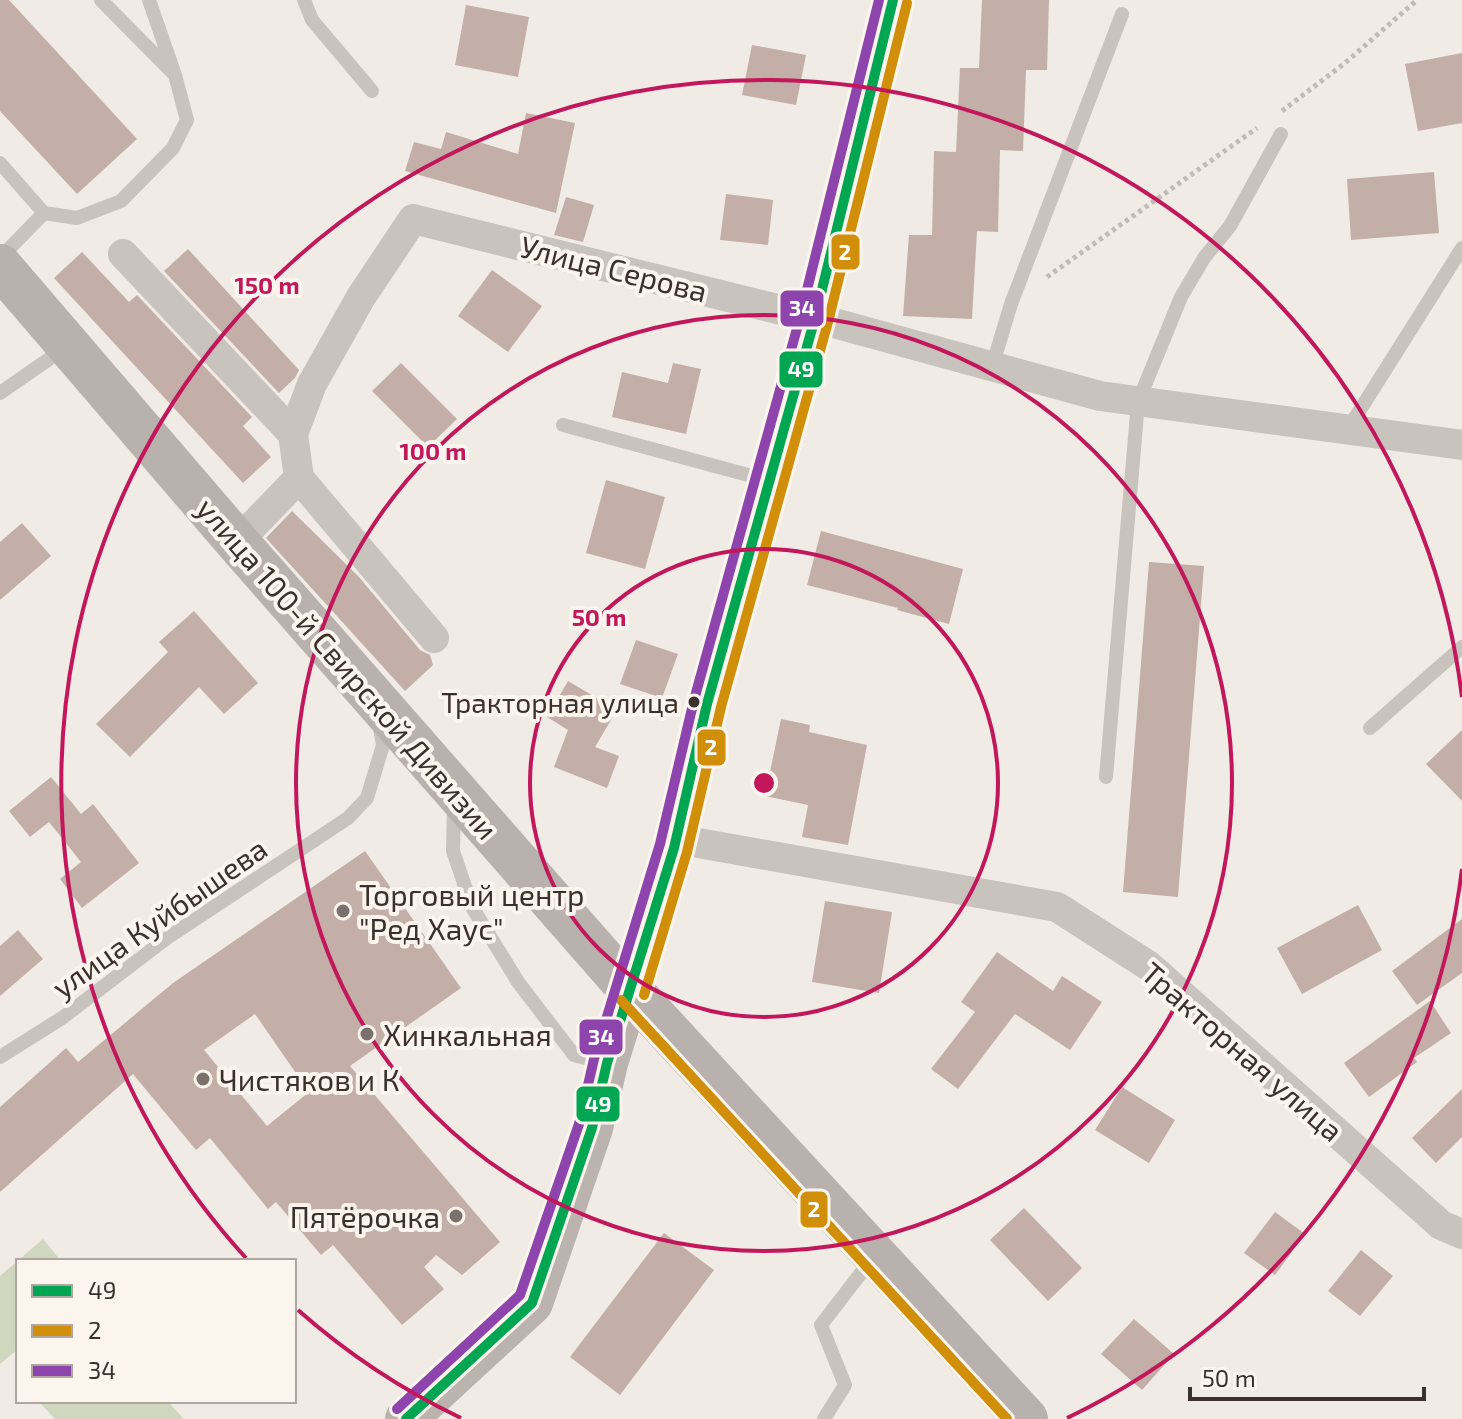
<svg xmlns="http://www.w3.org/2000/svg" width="1462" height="1419" font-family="'Exo 2',sans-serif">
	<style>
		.pitch { fill: #d1d6bf }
		.building { fill: #c3afa7; fill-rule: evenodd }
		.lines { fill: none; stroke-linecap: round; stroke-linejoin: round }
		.path { stroke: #c2bbb6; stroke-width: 5; stroke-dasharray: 4 4; stroke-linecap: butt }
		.lane { stroke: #c9c3be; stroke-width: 14 }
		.street { stroke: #c9c3be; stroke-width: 30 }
		.secondary { stroke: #bab3ae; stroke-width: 42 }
		.primary { stroke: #b8b1ad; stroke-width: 44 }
		.bus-1-casing { stroke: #fbf5ee; stroke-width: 16 }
		.bus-2-casing { stroke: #fbf5ee; stroke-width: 16 }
		.bus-3-casing { stroke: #fbf5ee; stroke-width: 16 }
		.bus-1 { stroke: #00a651; stroke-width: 10 }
		.bus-2 { stroke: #d18e09; stroke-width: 10 }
		.bus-3 { stroke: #8e44ad; stroke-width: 10 }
		.ring { fill: none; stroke: #c2185b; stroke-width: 4 }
		.bus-dot { fill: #3b302b; stroke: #fbf5ee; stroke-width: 3 }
		.poi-dot { fill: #7a716c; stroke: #fbf5ee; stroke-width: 3 }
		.labels { text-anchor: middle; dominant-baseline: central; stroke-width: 8; stroke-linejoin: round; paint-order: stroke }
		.bus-label { font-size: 28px; fill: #3b302b; stroke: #fbf5ee; text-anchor: end }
		.street-label { font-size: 30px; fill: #3b302b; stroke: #fbf5ee }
		.poi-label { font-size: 30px; fill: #3b302b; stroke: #fbf5ee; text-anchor: start }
		.centre { fill: #c2185b; stroke: #fbf5ee; stroke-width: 4 }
		.ring-label { font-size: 24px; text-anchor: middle; font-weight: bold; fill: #c2185b; stroke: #fbf5ee; stroke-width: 8; stroke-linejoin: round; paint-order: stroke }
		.line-badge { stroke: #fbf5ee; stroke-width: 3 }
		.badge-label { font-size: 22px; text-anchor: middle; font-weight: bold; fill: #fff }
	</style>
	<rect width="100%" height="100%" fill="#f0ebe5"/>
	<!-- pitch -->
	<path class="pitch" d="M 43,1239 L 61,1261 L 18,1261 L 18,1349 L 0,1364 L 0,1276 Z
		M 38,1401 L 167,1401 L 184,1419 L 55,1419 Z"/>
	<!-- building -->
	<path class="building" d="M 0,0 L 9,0 L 137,139 L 77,194 L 0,111 Z
		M 982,0 L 1049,0 L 1047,70 L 1026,70 L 1023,151 L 1000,150 L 998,232 L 977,231 L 972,319 L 903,316 L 909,235 L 932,235 L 934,151 L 956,152 L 960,68 L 979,68 Z
		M 466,5 L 529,17 L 518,77 L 455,65 Z
		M 752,45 L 806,55 L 796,105 L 742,95 Z
		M 1462,53 L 1462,123 L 1418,131 L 1405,64 Z
		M 526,113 L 575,123 L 556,213 L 405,171 L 414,142 L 441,149 L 446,132 L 518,154 Z
		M 1434,172 L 1439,233 L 1351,240 L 1347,179 Z
		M 726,194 L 773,200 L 768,245 L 720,240 Z
		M 566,197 L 594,205 L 583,242 L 554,235 Z
		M 188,249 L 299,370 L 295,378 L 279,393 L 164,271 Z
		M 82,252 L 129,302 L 137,295 L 252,417 L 243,426 L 271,457 L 243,483 L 54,278 Z
		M 492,270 L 542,306 L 508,352 L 458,316 Z
		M 401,363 L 457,419 L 428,447 L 372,391 Z
		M 673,363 L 701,369 L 686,434 L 612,417 L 622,372 L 668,383 Z
		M 606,480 L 665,497 L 645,569 L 586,553 Z
		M 292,511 L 359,577 L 420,650 L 430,655 L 433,665 L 405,691 L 266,538 Z
		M 22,523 L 51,556 L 0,600 L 0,542 Z
		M 821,531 L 963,569 L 949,624 L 897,610 L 898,608 L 807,585 Z
		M 1149,562 L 1204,566 L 1178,897 L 1123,892 Z
		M 194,611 L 258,683 L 224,714 L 199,687 L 130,757 L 96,724 L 168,652 L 159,642 Z
		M 636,640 L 678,654 L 662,698 L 620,684 Z
		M 568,681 L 617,710 L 595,747 L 619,756 L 607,788 L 554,767 L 568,730 L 547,717 Z
		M 781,719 L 810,725 L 809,732 L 867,745 L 848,845 L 802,837 L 808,805 L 765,796 Z
		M 1462,730 L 1462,801 L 1426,764 Z
		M 51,777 L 81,814 L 93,804 L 139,863 L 82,908 L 60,879 L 81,862 L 49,822 L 30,837 L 9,811 Z
		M 365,851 L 461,988 L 350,1066 L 500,1242 L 462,1275 L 436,1255 L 424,1267 L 444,1289 L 402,1325 L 333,1245 L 321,1255 L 276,1202 L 268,1209 L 210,1138 L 196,1150 L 133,1074 L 0,1192 L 0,1107 L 66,1048 L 78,1062 L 173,983 ZM 255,1014 L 309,1092 L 267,1126 L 204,1050 Z
		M 825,901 L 892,912 L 879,993 L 812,982 Z
		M 1358,905 L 1382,950 L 1302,994 L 1277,948 Z
		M 1462,919 L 1462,973 L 1417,1005 L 1392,971 Z
		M 18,930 L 43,959 L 0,996 L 0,946 Z
		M 997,952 L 1053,991 L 1062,976 L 1102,1002 L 1070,1050 L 1015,1014 L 958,1089 L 931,1069 L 975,1012 L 961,1002 Z
		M 1430,1001 L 1451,1033 L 1414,1058 L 1417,1062 L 1369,1097 L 1344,1063 Z
		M 1122,1087 L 1175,1120 L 1149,1163 L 1095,1130 Z
		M 1462,1089 L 1462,1137 L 1436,1163 L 1412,1138 Z
		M 1024,1208 L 1082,1268 L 1048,1301 L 990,1240 Z
		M 1275,1212 L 1305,1234 L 1275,1275 L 1244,1253 Z
		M 664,1233 L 714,1270 L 620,1395 L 570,1357 Z
		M 1361,1250 L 1393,1276 L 1360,1316 L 1328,1291 Z
		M 1134,1319 L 1174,1354 L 1142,1390 L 1101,1354 Z"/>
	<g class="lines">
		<!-- path -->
		<path class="path" d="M 1282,111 L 1345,63 L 1417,0
			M 1047,277 L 1257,128"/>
		<!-- lane -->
		<path class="lane" d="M 101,0 L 172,72
			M 304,0 L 312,20 L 372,91
			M 0,163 L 44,213
			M 0,258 L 44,213 L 77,218 L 121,201 L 173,148 L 187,120 L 175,75 L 149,0
			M 992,367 L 1011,304 L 1122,14
			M 0,393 L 65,348
			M 563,425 L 767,480
			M 1348,429 L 1462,248
			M 1370,728 L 1462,647
			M 1106,777 L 1138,402 L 1181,297 L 1204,258 L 1230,226 L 1281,134
			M 454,806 L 453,851 L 472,907 L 518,982 L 574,1055 L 604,1063
			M 0,1057 L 62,1018 L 167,938 L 348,818 L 367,798 L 383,745 L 379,723
			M 824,1419 L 845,1385 L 821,1325 L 871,1260"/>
		<!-- street -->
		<path class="street" d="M 123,254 L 293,434
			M 237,542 L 299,478
			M 434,638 L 299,478 L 293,434 L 312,384 L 361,297 L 413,219 L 834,323 L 1100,396 L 1462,445
			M 676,839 L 1057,907 L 1149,966 L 1441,1225 L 1462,1234"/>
		<!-- secondary -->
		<path class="secondary" d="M 406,1419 L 532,1303 L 592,1128 L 607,1063 L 674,848 L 707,704 L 815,318 L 893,0"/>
		<!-- primary -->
		<path class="primary" d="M 0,266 L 237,542 L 631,991 L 1026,1419"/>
		<!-- bus-1 casing -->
		<g class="bus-1-casing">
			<path id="bus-1" d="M 406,1419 L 532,1303 L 592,1128 L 607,1063 L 674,848 L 707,704 L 815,318 L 893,0"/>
		</g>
		<!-- bus-2 casing -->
		<g class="bus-2-casing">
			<path id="bus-2" d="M 644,995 L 687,852 L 721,707 L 828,322 L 907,3
				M 621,1000 L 1007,1419"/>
		</g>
		<!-- bus-3 casing -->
		<g class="bus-3-casing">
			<path id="bus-3" d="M 397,1409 L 520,1295 L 579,1124 L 594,1059 L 660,844 L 694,700 L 801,314 L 879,0"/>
		</g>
		<!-- bus-1 -->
		<use href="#bus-1" class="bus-1"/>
		<!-- bus-2 -->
		<use href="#bus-2" class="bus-2"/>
		<!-- bus-3 -->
		<use href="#bus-3" class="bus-3"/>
	</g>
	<!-- distance rings -->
	<g class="ring">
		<circle cx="764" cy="783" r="234"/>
		<circle cx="764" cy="783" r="468"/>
		<path d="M1462 869A703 703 0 0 1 1067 1418M461 1418A703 703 0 0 1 298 1310M246 1258A703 703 0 1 1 1462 697"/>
	</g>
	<!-- markers -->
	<circle class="bus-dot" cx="694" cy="702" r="7"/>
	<g class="poi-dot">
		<circle cx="343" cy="911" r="8"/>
		<circle cx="367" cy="1034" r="8"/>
		<circle cx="203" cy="1079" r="8"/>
		<circle cx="456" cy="1216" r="8"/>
	</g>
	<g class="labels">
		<!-- bus labels -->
		<g class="bus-label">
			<text x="679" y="702">Тракторная улица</text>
		</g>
		<!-- street labels -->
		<g class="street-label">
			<text transform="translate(614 268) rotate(14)">Улица Серова</text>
			<text transform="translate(348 668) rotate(49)">улица 100-й Свирской Дивизии</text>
			<text transform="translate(159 917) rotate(-35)">улица Куйбышева</text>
			<text transform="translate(1243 1051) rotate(41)">Тракторная улица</text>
		</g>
		<!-- poi labels -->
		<g class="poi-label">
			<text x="359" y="894">Торговый центр<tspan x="359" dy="34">"Ред Хаус"</tspan></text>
			<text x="383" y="1034">Хинкальная</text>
			<text x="219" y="1079">Чистяков и К</text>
			<text x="440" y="1216" text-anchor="end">Пятёрочка</text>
		</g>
	</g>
	<circle cx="764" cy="783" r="12" class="centre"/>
	<g class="ring-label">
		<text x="267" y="294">150 m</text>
		<text x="433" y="460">100 m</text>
		<text x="599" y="626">50 m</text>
	</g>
	<g class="line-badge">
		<rect x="830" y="233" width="31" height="38" rx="8" fill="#d18e09"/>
		<rect x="779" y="289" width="46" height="39" rx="8" fill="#8e44ad"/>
		<rect x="778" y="350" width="46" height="39" rx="8" fill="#00a651"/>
		<rect x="696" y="728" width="31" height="39" rx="8" fill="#d18e09"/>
		<rect x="578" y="1018" width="46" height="38" rx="8" fill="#8e44ad"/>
		<rect x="575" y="1085" width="46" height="38" rx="8" fill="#00a651"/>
		<rect x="799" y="1190" width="30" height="39" rx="8" fill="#d18e09"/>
	</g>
	<g class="badge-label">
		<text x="845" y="260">2</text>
		<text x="802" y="316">34</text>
		<text x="801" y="377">49</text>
		<text x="711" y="755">2</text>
		<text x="601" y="1045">34</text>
		<text x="598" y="1112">49</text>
		<text x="814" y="1217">2</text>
	</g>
	<!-- legend -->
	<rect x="16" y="1259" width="280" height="144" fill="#fbf5ee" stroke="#aea6a0" stroke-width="2"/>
	<rect x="32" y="1285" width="40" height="12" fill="#00a651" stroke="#aea6a0" stroke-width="2"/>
	<text x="88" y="1299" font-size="24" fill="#3b302b">49</text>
	<rect x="32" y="1325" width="40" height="12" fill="#d18e09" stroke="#aea6a0" stroke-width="2"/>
	<text x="88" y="1339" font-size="24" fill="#3b302b">2</text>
	<rect x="32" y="1365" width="40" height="12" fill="#8e44ad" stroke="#aea6a0" stroke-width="2"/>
	<text x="88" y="1379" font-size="24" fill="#3b302b">34</text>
	<!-- scale -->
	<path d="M1190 1387v12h234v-12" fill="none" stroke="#3b302b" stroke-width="4"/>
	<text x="1202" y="1387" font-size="24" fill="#3b302b" stroke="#fbf5ee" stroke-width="6" paint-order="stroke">50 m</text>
</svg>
